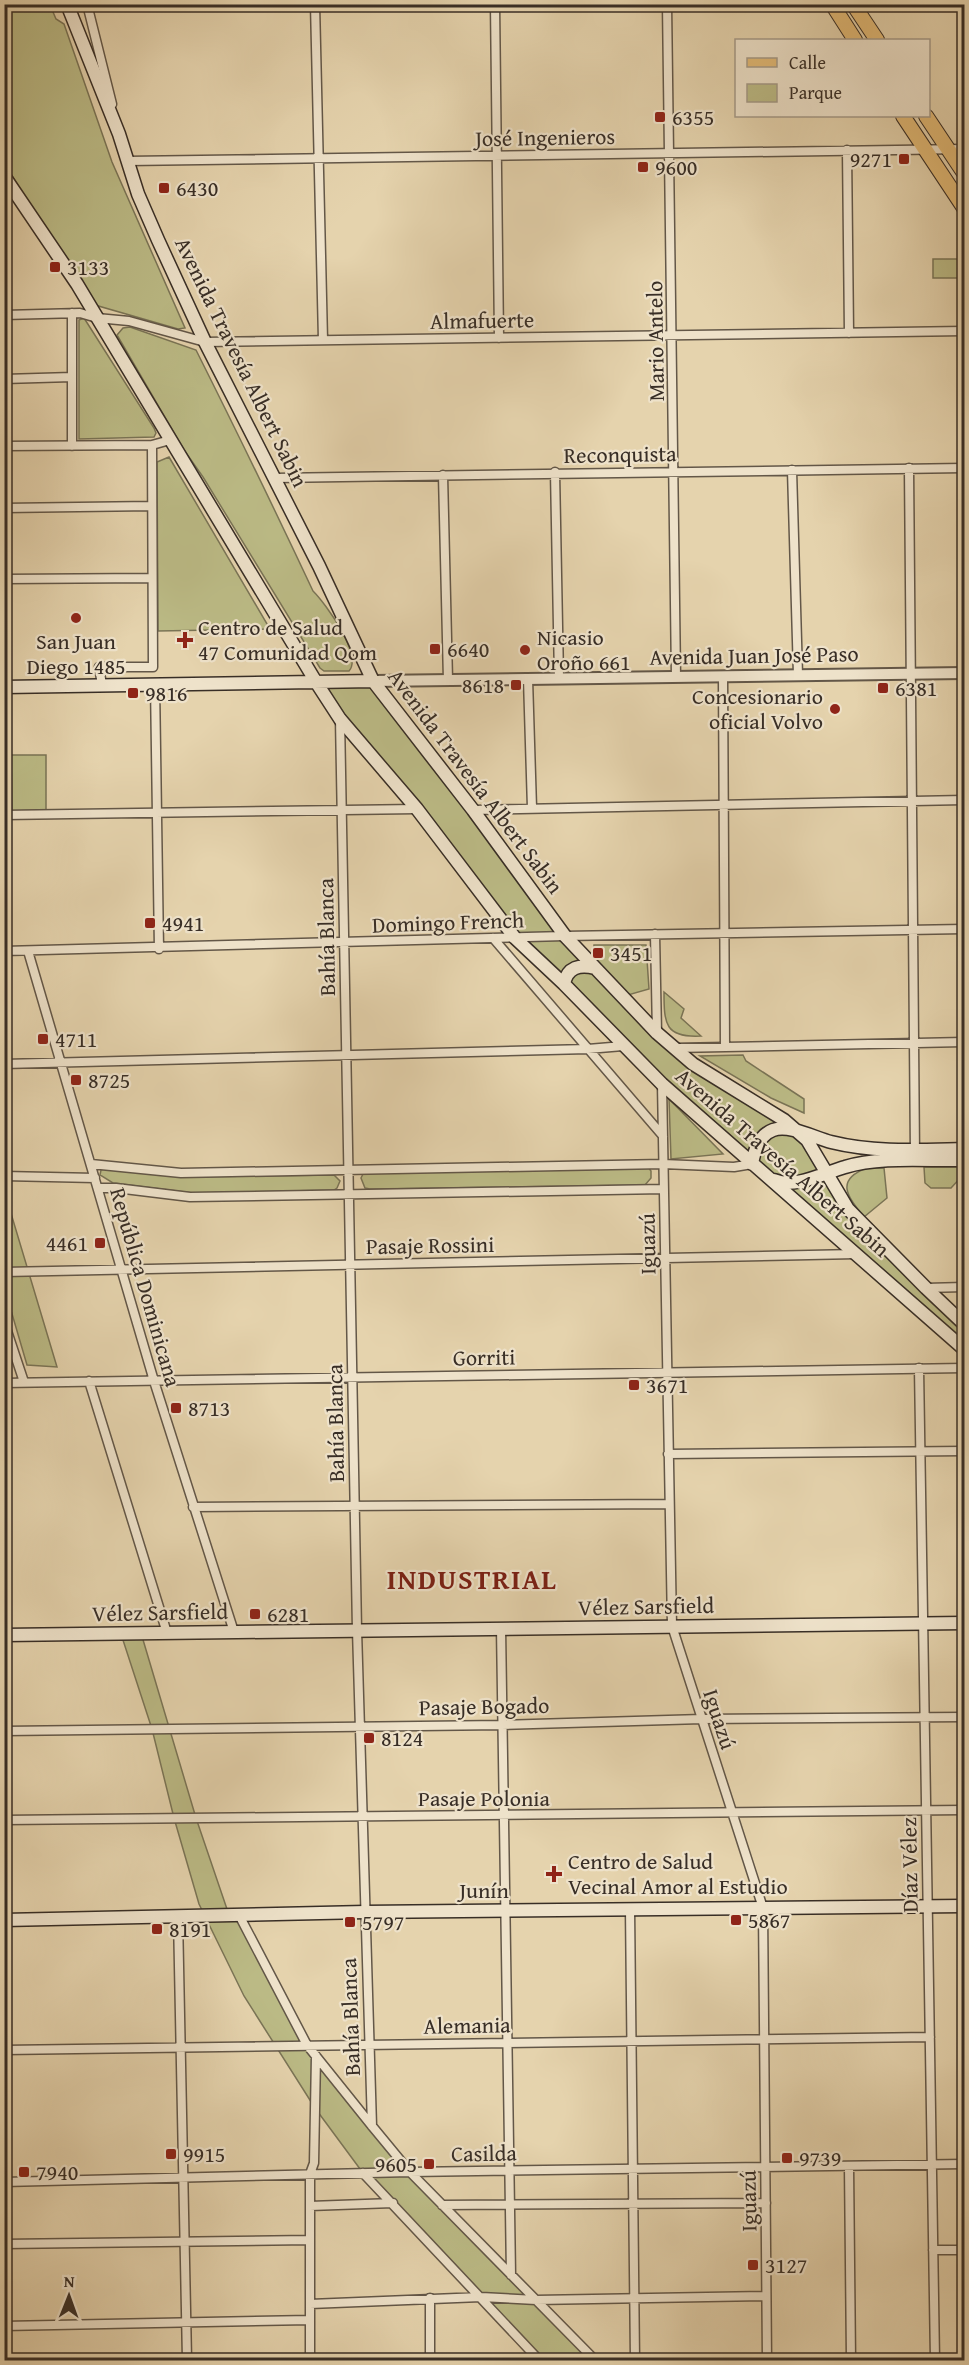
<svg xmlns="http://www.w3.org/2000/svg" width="969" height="2365" font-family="'Gentium Book Plus',serif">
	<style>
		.green { fill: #bbba85; stroke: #7a7456; stroke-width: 1.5 }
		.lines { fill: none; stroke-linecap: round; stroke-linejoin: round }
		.minor-casing { stroke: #635748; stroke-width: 11 }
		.tertiary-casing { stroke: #635748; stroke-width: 14 }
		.secondary-casing { stroke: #382e26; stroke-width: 15 }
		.primary-casing { stroke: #382e26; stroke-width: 16 }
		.minor { stroke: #eee2ca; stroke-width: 8 }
		.tertiary { stroke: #eee2ca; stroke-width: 10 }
		.secondary { stroke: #eee2ca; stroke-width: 12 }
		.primary { stroke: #e2ba76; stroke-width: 14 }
		.poi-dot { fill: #8f2418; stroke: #eee2ca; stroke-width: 2 }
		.labels { text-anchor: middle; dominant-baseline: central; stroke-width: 4.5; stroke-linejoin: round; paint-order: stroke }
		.poi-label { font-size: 22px; fill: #382e26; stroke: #eee2ca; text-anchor: start }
		.street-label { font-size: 22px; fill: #382e26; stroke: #eee2ca }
		.district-label { font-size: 28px; font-weight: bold; letter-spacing: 1.5px; fill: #7a1f14; stroke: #eee2ca }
	</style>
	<rect width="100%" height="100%" fill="#e5d3ad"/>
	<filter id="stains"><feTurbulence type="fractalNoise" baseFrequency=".00333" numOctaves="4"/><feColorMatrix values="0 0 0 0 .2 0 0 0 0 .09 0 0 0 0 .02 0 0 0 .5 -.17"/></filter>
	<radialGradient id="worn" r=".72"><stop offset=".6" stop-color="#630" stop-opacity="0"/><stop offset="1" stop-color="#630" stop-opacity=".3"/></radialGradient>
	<!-- green -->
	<path class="green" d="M 4,5 L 50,5 L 56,19 L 64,24 L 112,162 L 185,328 L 178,329 L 95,305 L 25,198 L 4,162 Z
		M 933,259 L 964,259 L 964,278 L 933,278 Z
		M 84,318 L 154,428 L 156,433 L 154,437 L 79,439 L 79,320 Z
		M 130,327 L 196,350 C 236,430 275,510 313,591 C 326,604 363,655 349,671 L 324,671 L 320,668 L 203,477 L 184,450 L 117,335 L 123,328 Z
		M 169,457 L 270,629 L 158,631 L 157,462 Z
		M 373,681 L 565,936 L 657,1033 L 800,1133 L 833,1187 L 964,1324 L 964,1349 L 799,1206 L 515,938 L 316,682 Z
		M 11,755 L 46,755 L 46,810 L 12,811 Z
		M 594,945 L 646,945 L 649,989 L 628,995 L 593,958 Z
		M 664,992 L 684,1009 L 681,1018 L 701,1036 C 665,1038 664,1024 664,992 Z
		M 743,1055 L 746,1061 L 804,1099 L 804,1113 L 771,1098 L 700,1056 Z
		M 669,1099 L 723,1154 L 671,1159 Z
		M 648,1167 L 651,1171 L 651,1178 L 645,1185 L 370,1189 L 365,1188 L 361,1178 L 363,1174 L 368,1172 Z
		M 924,1167 L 963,1167 L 963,1175 L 951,1188 L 931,1188 L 925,1183 Z
		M 867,1168 L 884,1168 L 887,1198 L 864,1217 C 848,1197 834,1180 867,1168 Z
		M 104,1169 L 184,1177 L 334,1175 L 340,1181 L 337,1188 L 334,1190 L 193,1193 L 113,1183 L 100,1175 L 101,1170 Z
		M 4,1190 L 57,1367 L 27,1365 L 5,1290 Z
		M 141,1633 L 196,1818 L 229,1915 L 239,1915 L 307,2045 L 372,2126 L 595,2360 L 539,2360 L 363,2173 L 315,2108 L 244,1996 L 199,1904 L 174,1818 L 152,1729 L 121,1634 Z"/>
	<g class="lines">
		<!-- minor casing -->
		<g class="minor-casing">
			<path id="minor" d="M 87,4 L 112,104
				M 315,4 L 323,340
				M 495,4 L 499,338
				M 667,4 L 676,677
				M 847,150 L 849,333
				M 127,161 L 964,149
				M 72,313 L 72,446
				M 4,315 L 80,313 L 97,318 L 129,321 L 205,342 L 964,331
				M 4,379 L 72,377
				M 4,446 L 152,445 L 170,440
				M 909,468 L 915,1155
				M 792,470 L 798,675
				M 555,472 L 559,678
				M 443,475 L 448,680
				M 275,478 L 964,468
				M 4,508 L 152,506
				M 4,579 L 152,578
				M 723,676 L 725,1047
				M 528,679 L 532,808
				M 155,684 L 159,949
				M 102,685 L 99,667 L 153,667 L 152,445
				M 340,719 L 357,1630 L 372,2126
				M 473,810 L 964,800
				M 4,815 L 417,809
				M 655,934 L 657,1033
				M 493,938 L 663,1136
				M 4,951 L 565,936 L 964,929
				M 28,951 L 154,1381 L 234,1632
				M 674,1048 L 964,1042
				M 4,1064 L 588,1049 L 623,1046
				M 662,1084 L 672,1626 L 763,1908 L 767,2360
				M 91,1164 L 181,1173 L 663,1164 L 734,1167 L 752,1164
				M 4,1176 L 95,1178
				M 98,1188 L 116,1188 L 190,1197 L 664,1189
				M 4,1272 L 856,1254
				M 926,1288 L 964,1287
				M 4,1322 L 24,1382
				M 919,1368 L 935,2360
				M 89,1381 L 167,1633
				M 4,1383 L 964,1368
				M 668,1454 L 964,1451
				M 193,1507 L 669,1504
				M 501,1628 L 511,2275
				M 4,1731 L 502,1725 L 702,1719 L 964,1717
				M 4,1820 L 964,1810
				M 630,1909 L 635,2360
				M 239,1915 L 307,2045 L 372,2126 L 410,2172 L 595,2360
				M 178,1917 L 187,2360
				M 4,2050 L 930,2037
				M 849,2166 L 851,2360
				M 363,2173 L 539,2360
				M 4,2182 L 410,2172 L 964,2164
				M 442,2205 L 766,2203
				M 310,2206 L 393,2203
				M 4,2244 L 310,2240
				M 933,2250 L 964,2250
				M 430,2298 L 430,2360
				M 310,2304 L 481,2297 L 536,2300 L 766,2296
				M 4,2326 L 310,2320
				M 310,2360 L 310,2174 L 314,2163 L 316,2056"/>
		</g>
		<!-- tertiary casing -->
		<g class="tertiary-casing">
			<path id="tertiary" d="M 373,681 L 964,673"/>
		</g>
		<!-- secondary casing -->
		<g class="secondary-casing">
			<path id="secondary" d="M 67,4 L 119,134 L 138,194 L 158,240 L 205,342 L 319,566 L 373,681 L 473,810 L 565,936 L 657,1033 L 693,1064 L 784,1120 L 807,1140 L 848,1209 L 926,1288 L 964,1324
				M 4,176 L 77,284 L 316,682 L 340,719 L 417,809 L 515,938 L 564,984 L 662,1084 L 964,1349
				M 4,687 L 373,681
				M 564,984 C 567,967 580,964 595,968
				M 752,1164 C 754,1152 759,1135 773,1130 C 789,1124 815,1138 831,1142 C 875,1153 920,1150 964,1149
				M 774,1180 C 796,1189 823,1173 845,1167 C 881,1156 927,1161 964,1160
				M 4,1635 L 964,1623
				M 4,1920 L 365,1912 L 964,1906"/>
		</g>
		<!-- primary casing -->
		<g class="primary-casing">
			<path id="primary" d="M 832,4 L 855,40
				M 853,4 L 877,40
				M 903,116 L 964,208
				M 926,116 L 964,173"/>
		</g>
		<!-- minor -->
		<use href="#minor" class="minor"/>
		<!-- tertiary -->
		<use href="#tertiary" class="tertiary"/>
		<!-- secondary -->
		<use href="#secondary" class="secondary"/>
		<!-- primary -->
		<use href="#primary" class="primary"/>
	</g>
	<!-- markers -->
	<g class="poi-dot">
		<rect x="654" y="111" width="12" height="12" rx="3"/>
		<rect x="898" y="153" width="12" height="12" rx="3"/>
		<rect x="637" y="161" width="12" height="12" rx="3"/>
		<rect x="158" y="182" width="12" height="12" rx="3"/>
		<rect x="49" y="261" width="12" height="12" rx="3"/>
		<circle cx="76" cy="618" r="6"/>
		<path d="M182 631h6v6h6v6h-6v6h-6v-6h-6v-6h6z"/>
		<rect x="429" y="643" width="12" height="12" rx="3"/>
		<circle cx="525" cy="650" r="6"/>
		<rect x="510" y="679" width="12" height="12" rx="3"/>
		<rect x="877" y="682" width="12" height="12" rx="3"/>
		<rect x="127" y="687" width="12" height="12" rx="3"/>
		<circle cx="835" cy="709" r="6"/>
		<rect x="144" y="917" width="12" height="12" rx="3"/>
		<rect x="592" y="947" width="12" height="12" rx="3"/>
		<rect x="37" y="1033" width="12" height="12" rx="3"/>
		<rect x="70" y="1074" width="12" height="12" rx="3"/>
		<rect x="94" y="1237" width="12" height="12" rx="3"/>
		<rect x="628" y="1379" width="12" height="12" rx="3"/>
		<rect x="170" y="1402" width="12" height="12" rx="3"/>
		<rect x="249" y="1608" width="12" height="12" rx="3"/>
		<rect x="363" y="1732" width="12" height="12" rx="3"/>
		<path d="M551 1865h6v6h6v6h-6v6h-6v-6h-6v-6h6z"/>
		<rect x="730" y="1914" width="12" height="12" rx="3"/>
		<rect x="344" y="1916" width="12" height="12" rx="3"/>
		<rect x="151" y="1923" width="12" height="12" rx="3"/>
		<rect x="165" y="2148" width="12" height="12" rx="3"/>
		<rect x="781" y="2152" width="12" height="12" rx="3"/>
		<rect x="423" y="2158" width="12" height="12" rx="3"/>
		<rect x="18" y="2166" width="12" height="12" rx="3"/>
		<rect x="747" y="2259" width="12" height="12" rx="3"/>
	</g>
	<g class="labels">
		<!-- poi labels -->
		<g class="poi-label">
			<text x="672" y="117">6355</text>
			<text x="892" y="159" text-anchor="end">9271</text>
			<text x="655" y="167">9600</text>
			<text x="176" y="188">6430</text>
			<text x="67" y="267">3133</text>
			<text x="198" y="627">Centro de Salud<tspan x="198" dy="25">47 Comunidad Qom</tspan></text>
			<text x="537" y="637">Nicasio<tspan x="537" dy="25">Oroño 661</tspan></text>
			<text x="76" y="641" text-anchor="middle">San Juan<tspan x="76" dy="25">Diego 1485</tspan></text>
			<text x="447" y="649">6640</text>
			<text x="504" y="685" text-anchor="end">8618</text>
			<text x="895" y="688">6381</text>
			<text x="145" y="693">9816</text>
			<text x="823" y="696" text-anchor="end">Concesionario<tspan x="823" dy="25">oficial Volvo</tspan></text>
			<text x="162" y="923">4941</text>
			<text x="610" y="953">3451</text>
			<text x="55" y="1039">4711</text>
			<text x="88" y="1080">8725</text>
			<text x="88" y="1243" text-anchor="end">4461</text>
			<text x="646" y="1385">3671</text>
			<text x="188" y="1408">8713</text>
			<text x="267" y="1614">6281</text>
			<text x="381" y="1738">8124</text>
			<text x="568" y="1861">Centro de Salud<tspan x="568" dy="25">Vecinal Amor al Estudio</tspan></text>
			<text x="748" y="1920">5867</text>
			<text x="362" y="1922">5797</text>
			<text x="169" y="1929">8191</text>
			<text x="183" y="2154">9915</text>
			<text x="799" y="2158">9739</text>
			<text x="417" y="2164" text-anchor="end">9605</text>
			<text x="36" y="2172">7940</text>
			<text x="765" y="2265">3127</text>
		</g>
		<!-- street labels -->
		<g class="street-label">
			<text transform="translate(545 137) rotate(-1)">José Ingenieros</text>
			<text transform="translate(482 320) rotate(-1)">Almafuerte</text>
			<text transform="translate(655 341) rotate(-91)">Mario Antelo</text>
			<text transform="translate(242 362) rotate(64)">Avenida Travesía Albert Sabin</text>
			<text transform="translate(620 454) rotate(-1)">Reconquista</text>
			<text transform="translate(754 655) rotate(-1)">Avenida Juan José Paso</text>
			<text transform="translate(476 781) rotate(53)">Avenida Travesía Albert Sabin</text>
			<text transform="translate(448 922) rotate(-2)">Domingo French</text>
			<text transform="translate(326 937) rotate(-91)">Bahía Blanca</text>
			<text transform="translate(783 1162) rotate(41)">Avenida Travesía Albert Sabin</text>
			<text transform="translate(647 1244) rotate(-91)">Iguazú</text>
			<text transform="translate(430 1245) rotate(-1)">Pasaje Rossini</text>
			<text transform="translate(146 1287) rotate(74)">República Dominicana</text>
			<text transform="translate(484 1357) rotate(-1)">Gorriti</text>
			<text transform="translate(335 1423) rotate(-91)">Bahía Blanca</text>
			<text transform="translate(646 1606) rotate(-1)">Vélez Sarsfield</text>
			<text transform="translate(160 1612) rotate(-1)">Vélez Sarsfield</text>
			<text transform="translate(484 1706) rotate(-1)">Pasaje Bogado</text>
			<text transform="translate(720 1719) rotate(72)">Iguazú</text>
			<text x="484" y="1798">Pasaje Polonia</text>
			<text transform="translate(909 1865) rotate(-91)">Díaz Vélez</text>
			<text x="484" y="1890">Junín</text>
			<text transform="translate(350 2017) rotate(-92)">Bahía Blanca</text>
			<text transform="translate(467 2025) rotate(-1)">Alemania</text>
			<text transform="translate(484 2153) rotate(-1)">Casilda</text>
			<text transform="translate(748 2201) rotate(-91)">Iguazú</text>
		</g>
		<!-- district labels -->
		<g class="district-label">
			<text x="472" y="1578">INDUSTRIAL</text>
		</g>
	</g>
	<!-- margin -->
	<rect width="969" height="2365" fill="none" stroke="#e5d3ad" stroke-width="24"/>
	<rect x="6" y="6" width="957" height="2353" fill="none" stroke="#382e26" stroke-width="3"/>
	<rect x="12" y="12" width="945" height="2341" fill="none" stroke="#382e26" stroke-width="1.5"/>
	<!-- legend -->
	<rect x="735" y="39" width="195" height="78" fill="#eee2ca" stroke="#a59a88" stroke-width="1.5"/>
	<rect x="747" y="58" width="30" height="9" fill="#e2ba76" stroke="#a59a88" stroke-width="1.5"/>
	<text x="789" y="69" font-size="18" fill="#382e26">Calle</text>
	<rect x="747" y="84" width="30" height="18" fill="#bbba85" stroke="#a59a88" stroke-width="1.5"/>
	<text x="789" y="99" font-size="18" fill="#382e26">Parque</text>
	<!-- north arrow -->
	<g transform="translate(69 2296) rotate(1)" stroke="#eee2ca" stroke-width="4.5" paint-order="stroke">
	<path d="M0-4.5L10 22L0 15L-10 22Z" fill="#382e26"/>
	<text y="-9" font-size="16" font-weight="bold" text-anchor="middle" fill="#382e26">N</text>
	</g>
	<rect width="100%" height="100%" filter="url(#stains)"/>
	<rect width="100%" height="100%" fill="url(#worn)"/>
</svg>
